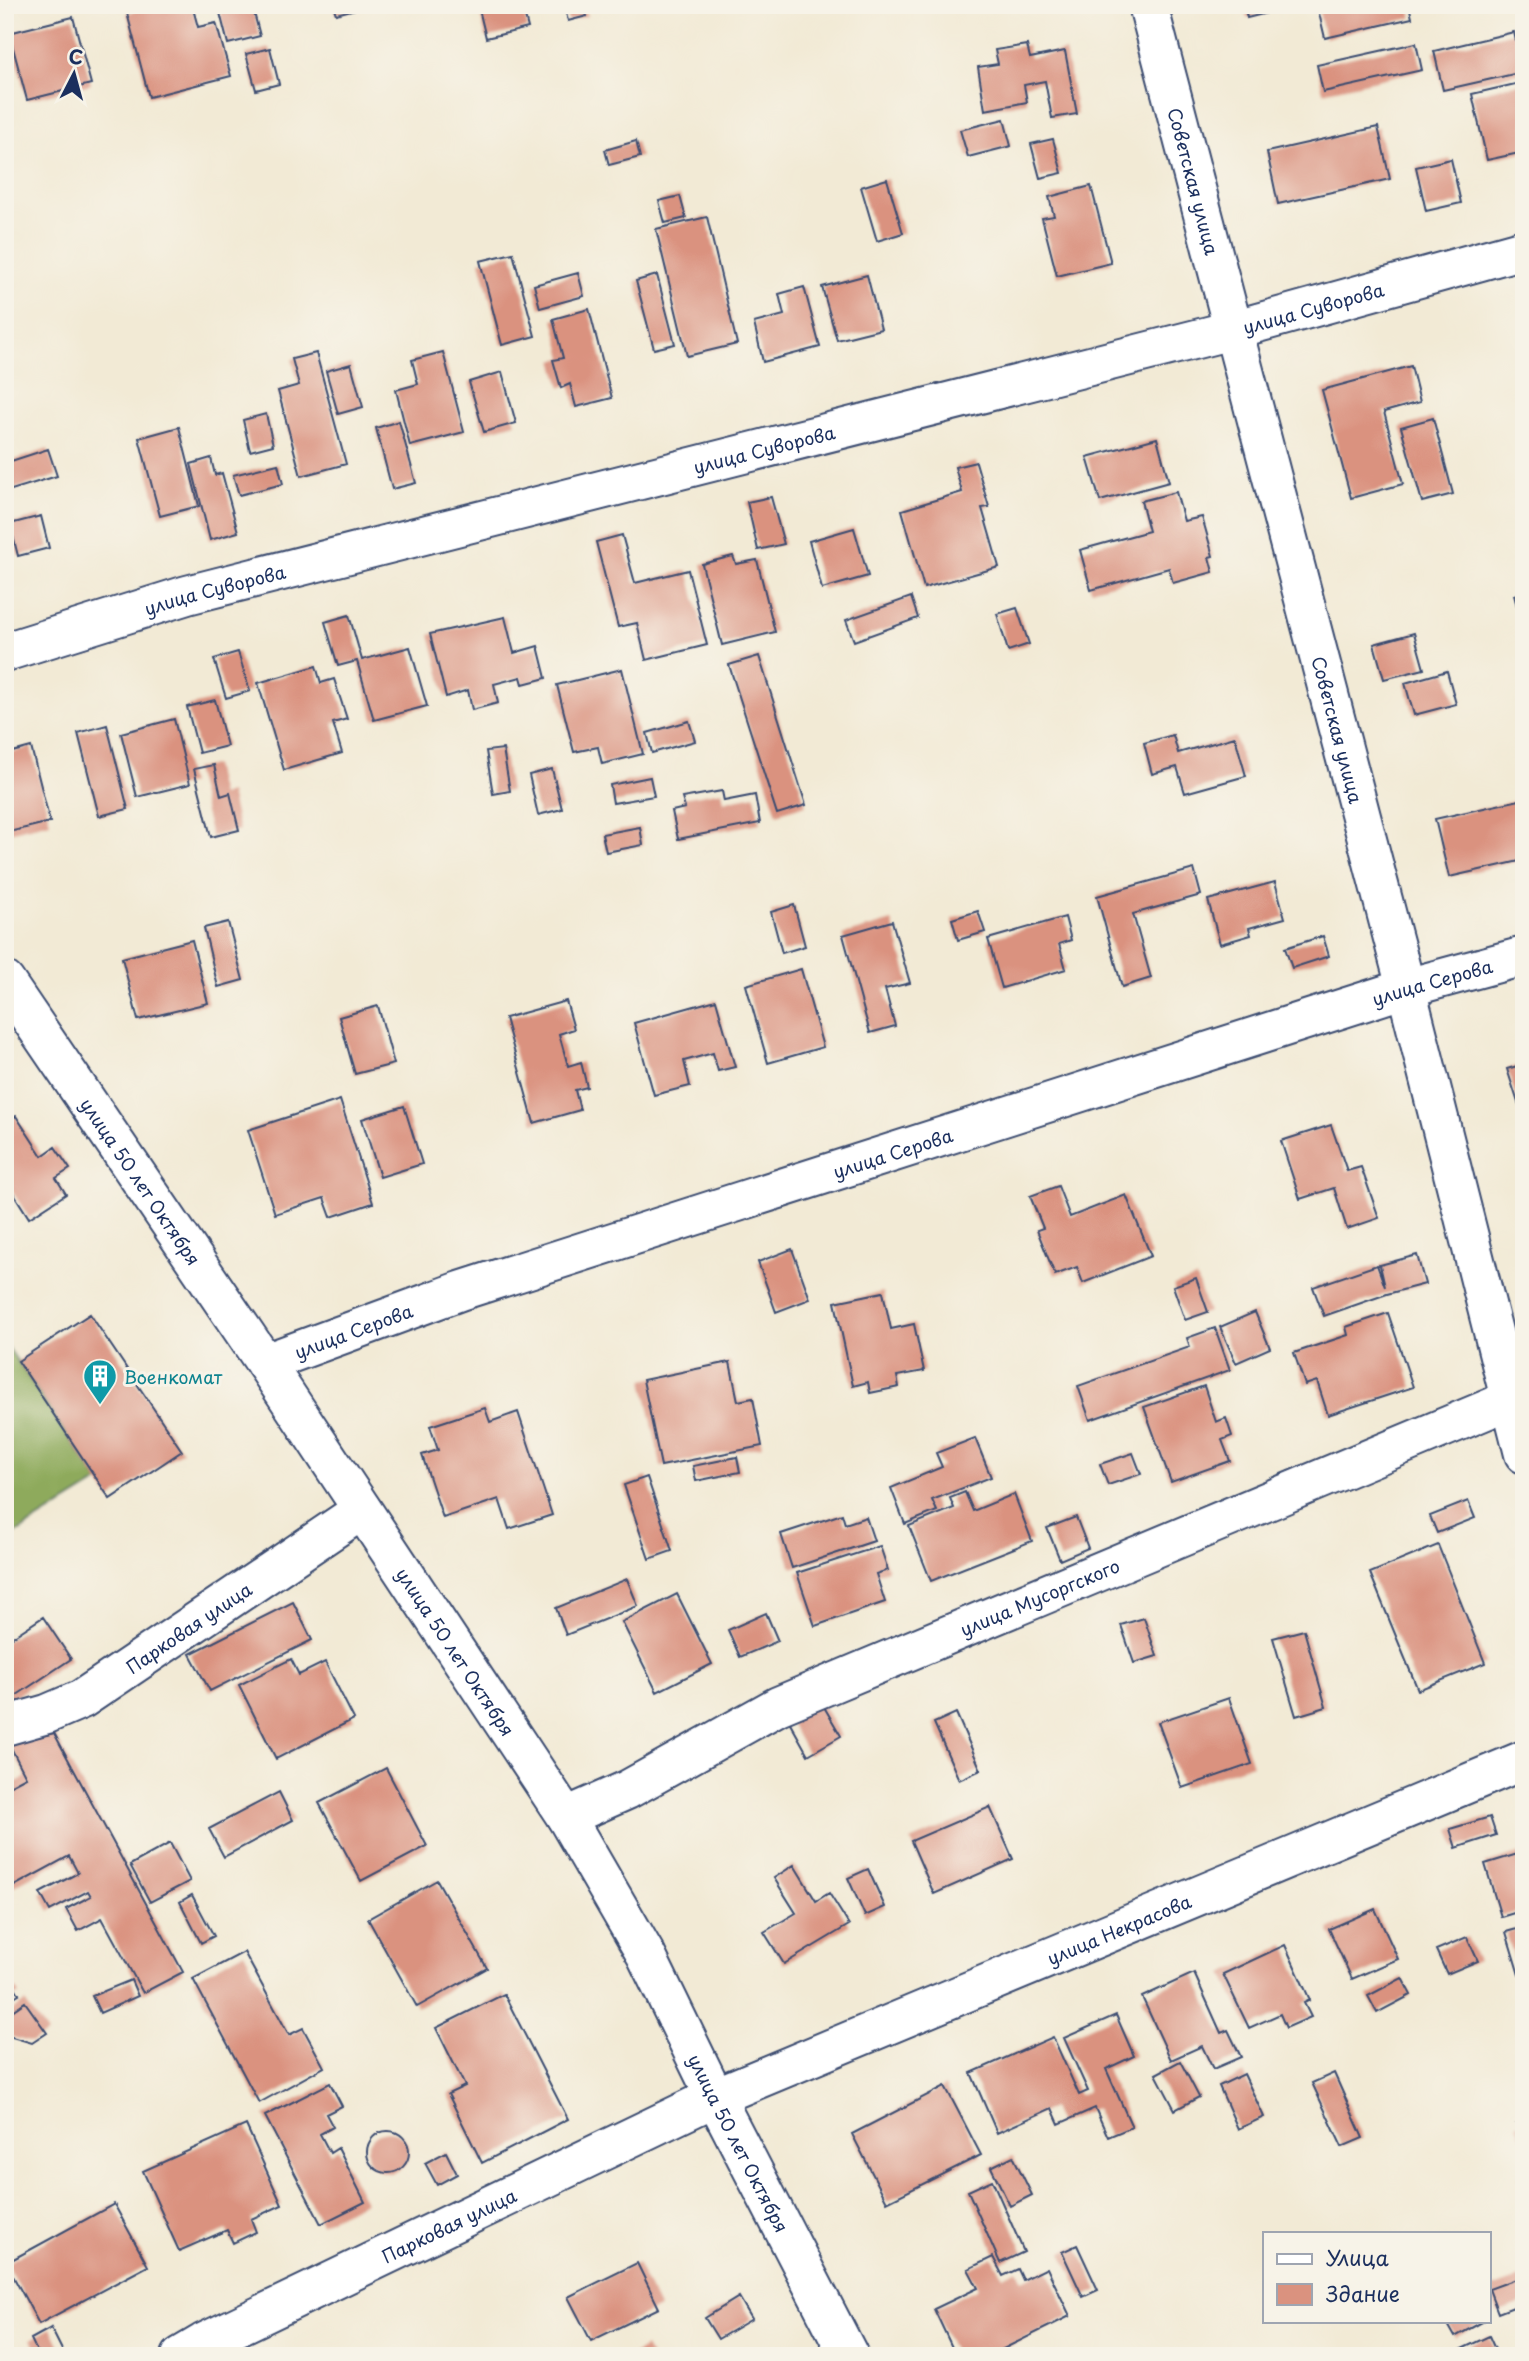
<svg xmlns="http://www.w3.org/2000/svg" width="1529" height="2361" font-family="'Playpen Sans',sans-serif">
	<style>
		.forest { fill: #8eaa5c; stroke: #546c5d; stroke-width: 2 }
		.building { fill: #da927f }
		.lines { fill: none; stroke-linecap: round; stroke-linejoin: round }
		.minor-casing { stroke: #3b4b70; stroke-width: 42 }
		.minor { stroke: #fff; stroke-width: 38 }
		.labels { text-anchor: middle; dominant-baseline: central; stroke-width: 6; stroke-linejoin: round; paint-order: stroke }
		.street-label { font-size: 18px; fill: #1b2f5e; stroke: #f7f3e8 }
		.culture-label { font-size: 18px; fill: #0d838f; stroke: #f7f3e8; text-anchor: start }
	</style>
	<rect width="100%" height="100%" fill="#f7f3e8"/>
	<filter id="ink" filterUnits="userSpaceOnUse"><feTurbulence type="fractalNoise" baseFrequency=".0143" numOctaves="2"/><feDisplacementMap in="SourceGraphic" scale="14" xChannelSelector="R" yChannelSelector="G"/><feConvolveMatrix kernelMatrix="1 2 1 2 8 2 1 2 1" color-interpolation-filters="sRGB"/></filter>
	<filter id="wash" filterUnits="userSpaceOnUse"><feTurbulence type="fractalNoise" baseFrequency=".00686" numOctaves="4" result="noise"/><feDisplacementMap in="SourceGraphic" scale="28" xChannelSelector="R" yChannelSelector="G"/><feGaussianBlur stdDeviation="1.57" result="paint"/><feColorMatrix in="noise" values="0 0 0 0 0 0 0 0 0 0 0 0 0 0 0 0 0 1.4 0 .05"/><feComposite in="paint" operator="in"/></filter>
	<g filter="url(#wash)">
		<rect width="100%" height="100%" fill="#f2ead5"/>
		<!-- forest -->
		<path class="forest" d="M 5,1343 L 99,1482 L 5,1540 Z"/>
		<g id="blocks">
			<!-- building -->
			<path class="building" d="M 155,5 L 192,5 L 198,27 L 216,23 L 231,76 L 149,97 L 127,13 Z
				M 218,5 L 252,5 L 260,36 L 228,44 Z
				M 333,5 L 367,5 L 367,6 L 336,14 Z
				M 478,5 L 522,5 L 528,28 L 486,38 Z
				M 564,5 L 584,5 L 587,16 L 568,21 Z
				M 1244,5 L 1294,5 L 1295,6 L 1247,18 Z
				M 1317,5 L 1409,5 L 1412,18 L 1325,38 Z
				M 73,17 L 91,84 L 27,100 L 9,33 Z
				M 1514,32 L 1523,72 L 1443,90 L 1434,51 Z
				M 1416,43 L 1422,70 L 1323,92 L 1317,65 Z
				M 1027,45 L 1030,58 L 1065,51 L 1077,114 L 1052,118 L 1045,81 L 1024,85 L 1027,102 L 985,110 L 978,67 L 998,64 L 995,50 Z
				M 270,48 L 279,84 L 256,90 L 246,54 Z
				M 1524,82 L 1524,152 L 1487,160 L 1472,94 Z
				M 1004,119 L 1011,146 L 968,157 L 960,130 Z
				M 1378,127 L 1390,179 L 1278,204 L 1267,152 Z
				M 1053,139 L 1062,173 L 1040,178 L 1031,144 Z
				M 636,141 L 640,157 L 609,165 L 605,150 Z
				M 1451,159 L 1461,203 L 1426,211 L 1416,167 Z
				M 887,179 L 903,233 L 877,241 L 861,187 Z
				M 1091,186 L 1111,263 L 1057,276 L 1042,218 L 1054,216 L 1049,197 Z
				M 680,196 L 686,218 L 665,223 L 659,201 Z
				M 707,217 L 737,344 L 687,356 L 656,229 Z
				M 513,253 L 535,336 L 502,345 L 480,261 Z
				M 578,273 L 584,296 L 540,308 L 534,285 Z
				M 657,275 L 675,344 L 654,349 L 636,281 Z
				M 867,275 L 881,329 L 837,340 L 822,287 Z
				M 804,287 L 820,347 L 763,362 L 754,323 L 784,315 L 779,294 Z
				M 589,309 L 612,398 L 576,407 L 570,384 L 561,388 L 553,360 L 563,358 L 553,319 Z
				M 443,352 L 464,432 L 410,446 L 396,390 L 418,384 L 412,360 Z
				M 316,353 L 346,464 L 301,476 L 278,391 L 299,385 L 292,359 Z
				M 351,364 L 363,407 L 338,414 L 326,371 Z
				M 1411,366 L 1420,402 L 1384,412 L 1403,484 L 1351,498 L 1322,390 Z
				M 502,372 L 516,423 L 484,432 L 469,382 Z
				M 266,414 L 273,445 L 250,451 L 243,420 Z
				M 1433,418 L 1453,494 L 1422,502 L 1401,427 Z
				M 399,421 L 416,483 L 392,489 L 376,428 Z
				M 179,427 L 199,506 L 160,516 L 139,438 Z
				M 1157,438 L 1169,482 L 1100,501 L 1087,457 Z
				M 48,449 L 57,476 L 5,492 L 5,463 Z
				M 211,458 L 215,475 L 222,473 L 238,532 L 210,540 L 191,464 Z
				M 976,462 L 989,507 L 982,508 L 999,567 L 924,588 L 902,510 L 962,492 L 955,467 Z
				M 278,464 L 283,484 L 239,495 L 233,475 Z
				M 1176,492 L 1184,521 L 1202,517 L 1213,556 L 1209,557 L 1213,572 L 1173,583 L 1169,568 L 1091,590 L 1080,550 L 1149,531 L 1141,501 Z
				M 771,497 L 784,544 L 758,550 L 747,502 Z
				M 41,516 L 49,548 L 18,556 L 10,524 Z
				M 854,528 L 868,576 L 822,589 L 809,541 Z
				M 622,535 L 635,583 L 688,570 L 707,645 L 646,660 L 637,623 L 618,627 L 596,542 Z
				M 733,556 L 736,564 L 757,560 L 775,632 L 722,645 L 702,564 Z
				M 1524,592 L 1524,629 L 1523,629 L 1514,595 Z
				M 911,597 L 918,618 L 854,641 L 846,620 Z
				M 1017,608 L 1029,644 L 1008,651 L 997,614 Z
				M 349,615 L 362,660 L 410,647 L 427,706 L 374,720 L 357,661 L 338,666 L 325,622 Z
				M 505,617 L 514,653 L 538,646 L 546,678 L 523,684 L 521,677 L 494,684 L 498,703 L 472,710 L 468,690 L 446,697 L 430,634 Z
				M 1414,633 L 1424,669 L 1384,679 L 1374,644 Z
				M 238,652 L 250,691 L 226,698 L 214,659 Z
				M 759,656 L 806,805 L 777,814 L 729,665 Z
				M 316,666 L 321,683 L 334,679 L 347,719 L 333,723 L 342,753 L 284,770 L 258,683 Z
				M 622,669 L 643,754 L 602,764 L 598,747 L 574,752 L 557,685 Z
				M 1447,671 L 1456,704 L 1414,715 L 1405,683 Z
				M 215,700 L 227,746 L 199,753 L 187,707 Z
				M 174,719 L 190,784 L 137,797 L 121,733 Z
				M 689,721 L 695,741 L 652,753 L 647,733 Z
				M 107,725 L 128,809 L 99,816 L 78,733 Z
				M 1173,735 L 1178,753 L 1235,737 L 1246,776 L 1185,793 L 1177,767 L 1152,774 L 1144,743 Z
				M 31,747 L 50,822 L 5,833 L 5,754 Z
				M 503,749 L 510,791 L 493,794 L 486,751 Z
				M 214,765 L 221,796 L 230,793 L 239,830 L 211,837 L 194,769 Z
				M 552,769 L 562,809 L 538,815 L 529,775 Z
				M 650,777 L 654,796 L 613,803 L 610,785 Z
				M 722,791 L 724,801 L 755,795 L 760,823 L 678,839 L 672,811 L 685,808 L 682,798 Z
				M 1524,799 L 1524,860 L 1449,877 L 1435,819 Z
				M 640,827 L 643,845 L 606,852 L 602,834 Z
				M 1194,869 L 1201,895 L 1133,914 L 1151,978 L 1122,987 L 1097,896 Z
				M 1275,882 L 1285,918 L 1249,928 L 1251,935 L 1220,944 L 1208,900 Z
				M 794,905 L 805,946 L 782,953 L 771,912 Z
				M 978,911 L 985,932 L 958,940 L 952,919 Z
				M 1065,917 L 1071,940 L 1059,944 L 1066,969 L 1002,988 L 988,939 Z
				M 892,921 L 910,983 L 885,989 L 895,1026 L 870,1033 L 843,935 Z
				M 228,922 L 243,980 L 218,987 L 204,928 Z
				M 1323,936 L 1329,956 L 1292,968 L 1285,948 Z
				M 192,940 L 208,1003 L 138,1020 L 122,958 Z
				M 801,969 L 823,1047 L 768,1063 L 746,985 Z
				M 716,1000 L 735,1067 L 718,1071 L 713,1053 L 684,1061 L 690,1086 L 654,1095 L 634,1023 Z
				M 566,1001 L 574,1029 L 559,1034 L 568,1066 L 581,1062 L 587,1087 L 575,1090 L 580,1110 L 534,1123 L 505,1018 Z
				M 378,1006 L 394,1064 L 355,1074 L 339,1017 Z
				M 1524,1064 L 1524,1118 L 1523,1118 L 1507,1069 Z
				M 340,1100 L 373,1203 L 331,1217 L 324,1198 L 275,1214 L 248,1130 Z
				M 404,1106 L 422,1164 L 380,1177 L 362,1119 Z
				M 16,1116 L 42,1156 L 55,1147 L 70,1169 L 56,1178 L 66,1194 L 29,1218 L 5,1180 L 5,1122 Z
				M 1331,1125 L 1347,1171 L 1361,1167 L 1379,1218 L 1347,1229 L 1334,1188 L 1300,1199 L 1281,1141 Z
				M 1058,1186 L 1070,1217 L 1126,1195 L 1151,1256 L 1083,1283 L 1077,1267 L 1055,1275 L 1037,1230 L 1043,1228 L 1030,1196 Z
				M 792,1249 L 810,1299 L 776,1312 L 758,1262 Z
				M 1417,1255 L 1425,1284 L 1387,1294 L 1324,1316 L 1313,1287 L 1377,1265 L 1385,1287 L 1380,1265 Z
				M 1196,1278 L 1208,1312 L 1185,1320 L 1173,1286 Z
				M 883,1292 L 891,1329 L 914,1324 L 924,1371 L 897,1376 L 899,1387 L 870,1393 L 868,1382 L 853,1386 L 835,1302 Z
				M 1255,1312 L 1270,1348 L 1236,1363 L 1220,1327 Z
				M 1388,1313 L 1413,1387 L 1328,1415 L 1317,1381 L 1305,1385 L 1294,1353 L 1348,1335 L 1346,1327 Z
				M 90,1314 L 182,1451 L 110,1499 L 18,1361 Z
				M 1215,1328 L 1230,1370 L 1090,1420 L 1078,1386 L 1190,1347 L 1187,1338 Z
				M 730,1362 L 738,1401 L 753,1398 L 762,1446 L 661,1466 L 643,1380 Z
				M 1204,1386 L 1216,1422 L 1226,1418 L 1232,1436 L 1222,1440 L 1230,1461 L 1171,1482 L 1144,1407 Z
				M 485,1408 L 490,1422 L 518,1412 L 552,1515 L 509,1529 L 499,1499 L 443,1518 L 422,1455 L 438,1450 L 430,1426 Z
				M 975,1438 L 991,1477 L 932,1500 L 937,1511 L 905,1524 L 891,1488 L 942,1467 L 936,1453 Z
				M 1133,1453 L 1141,1474 L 1108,1485 L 1100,1464 Z
				M 737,1457 L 740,1472 L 696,1481 L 693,1466 Z
				M 647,1477 L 672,1551 L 649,1559 L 624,1485 Z
				M 965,1492 L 973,1511 L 1014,1494 L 1032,1541 L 931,1581 L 909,1526 L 954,1508 L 950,1498 Z
				M 1468,1501 L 1475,1518 L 1437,1533 L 1430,1516 Z
				M 842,1514 L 845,1524 L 866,1517 L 874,1541 L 792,1568 L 781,1534 Z
				M 1076,1517 L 1088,1548 L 1060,1560 L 1047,1528 Z
				M 1438,1545 L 1485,1663 L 1418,1690 L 1370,1573 Z
				M 880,1546 L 888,1570 L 876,1574 L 885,1602 L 815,1626 L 797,1573 Z
				M 627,1579 L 638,1606 L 566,1635 L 556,1608 Z
				M 677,1594 L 712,1664 L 657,1692 L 622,1622 Z
				M 293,1602 L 312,1640 L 210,1691 L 190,1654 Z
				M 766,1613 L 778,1641 L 740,1657 L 728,1630 Z
				M 43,1617 L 71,1659 L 5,1703 L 5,1642 Z
				M 1144,1618 L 1157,1656 L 1134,1663 L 1121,1625 Z
				M 1304,1630 L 1326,1707 L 1296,1716 L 1273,1638 Z
				M 291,1659 L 299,1675 L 325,1662 L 354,1719 L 276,1759 L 239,1685 Z
				M 1229,1698 L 1252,1764 L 1182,1788 L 1158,1722 Z
				M 820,1700 L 841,1736 L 808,1755 L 788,1719 Z
				M 956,1713 L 981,1770 L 959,1780 L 934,1723 Z
				M 54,1733 L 183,1972 L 143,1993 L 102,1918 L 78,1931 L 66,1909 L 91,1896 L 88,1891 L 50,1911 L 40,1893 L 78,1873 L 69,1856 L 5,1891 L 5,1788 L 26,1777 L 9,1744 Z
				M 386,1768 L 427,1846 L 361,1881 L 319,1803 Z
				M 279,1792 L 293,1820 L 224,1857 L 209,1829 Z
				M 990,1807 L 1013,1859 L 934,1894 L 911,1841 Z
				M 1490,1817 L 1496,1835 L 1456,1848 L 1450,1829 Z
				M 170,1843 L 190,1881 L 150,1902 L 130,1865 Z
				M 1524,1852 L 1524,1910 L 1501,1917 L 1485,1864 Z
				M 794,1865 L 816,1901 L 829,1893 L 849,1925 L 784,1964 L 764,1932 L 796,1913 L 774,1878 Z
				M 868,1869 L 885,1907 L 865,1916 L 848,1878 Z
				M 437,1880 L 487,1968 L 417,2007 L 368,1919 Z
				M 192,1895 L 214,1936 L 201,1943 L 180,1902 Z
				M 1375,1909 L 1398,1959 L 1352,1979 L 1329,1929 Z
				M 1524,1927 L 1524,1973 L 1519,1975 L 1506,1932 Z
				M 1467,1937 L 1478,1961 L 1447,1974 L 1436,1950 Z
				M 1285,1945 L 1310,2000 L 1304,2003 L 1311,2017 L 1286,2028 L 1280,2014 L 1249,2028 L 1223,1974 Z
				M 244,1952 L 289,2035 L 303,2028 L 324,2067 L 259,2103 L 193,1979 Z
				M 5,1971 L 19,1994 L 5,2002 Z
				M 1194,1973 L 1221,2033 L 1228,2030 L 1241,2057 L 1213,2069 L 1202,2046 L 1171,2060 L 1142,1997 Z
				M 1402,1978 L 1411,1995 L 1377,2013 L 1368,1996 Z
				M 131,1980 L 138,1996 L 100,2013 L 92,1996 Z
				M 504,1994 L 568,2119 L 482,2163 L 448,2094 L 465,2086 L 436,2028 Z
				M 25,2002 L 47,2033 L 32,2043 L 5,2035 L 5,2016 Z
				M 1116,2015 L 1134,2056 L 1106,2069 L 1132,2127 L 1108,2137 L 1095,2108 L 1059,2124 L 1052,2108 L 997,2133 L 971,2073 L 1053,2037 L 1079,2095 L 1088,2091 L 1064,2038 Z
				M 1180,2061 L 1199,2097 L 1175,2110 L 1156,2074 Z
				M 1334,2073 L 1363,2138 L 1342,2147 L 1312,2083 Z
				M 1244,2074 L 1264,2117 L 1238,2129 L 1219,2086 Z
				M 330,2083 L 342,2106 L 326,2114 L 333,2127 L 320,2134 L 330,2153 L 338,2148 L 365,2202 L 321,2224 L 265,2116 Z
				M 945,2086 L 981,2155 L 887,2202 L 852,2134 Z
				M 1524,2120 L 1524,2143 L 1516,2124 Z
				M 246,2125 L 282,2205 L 251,2219 L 256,2232 L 233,2243 L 227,2230 L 179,2251 L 143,2171 Z
				M367 2152a21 21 0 1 1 42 0a21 21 0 1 1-42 0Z
				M 446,2152 L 457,2174 L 437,2185 L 425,2163 Z
				M 1013,2156 L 1032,2195 L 1010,2206 L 991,2167 Z
				M 1524,2174 L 1524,2190 L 1517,2177 Z
				M 992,2180 L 1024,2252 L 1000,2263 L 968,2191 Z
				M 114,2204 L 148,2266 L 39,2324 L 6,2263 Z
				M 1077,2245 L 1098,2290 L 1083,2297 L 1062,2252 Z
				M 993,2257 L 1003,2276 L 1018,2269 L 1023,2280 L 1047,2268 L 1070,2316 L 989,2356 L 956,2356 L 934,2309 L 978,2288 L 968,2269 Z
				M 637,2263 L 659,2308 L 591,2341 L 568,2297 Z
				M 1522,2277 L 1524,2303 L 1498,2313 L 1489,2289 Z
				M 739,2297 L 752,2319 L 718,2339 L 705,2318 Z
				M 1446,2321 L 1484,2321 L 1455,2337 Z
				M 51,2328 L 65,2356 L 39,2356 L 31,2339 Z
				M 1489,2336 L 1498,2356 L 1447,2356 Z
				M 645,2347 L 650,2356 L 631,2356 Z"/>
		</g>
	</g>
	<g filter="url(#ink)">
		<use href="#blocks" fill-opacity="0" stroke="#3b4b70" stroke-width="2"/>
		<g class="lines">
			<!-- minor casing -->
			<g class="minor-casing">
				<g id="minor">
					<path id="s1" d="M 1148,5 L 1406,988 L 1524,1454"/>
					<path id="s2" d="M 5,652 L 187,595 L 1232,330 L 1524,249"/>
					<path id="s3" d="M 5,981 L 265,1363 L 566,1817 L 646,1955 L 715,2097 L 849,2356"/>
					<path id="s4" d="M 265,1363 L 460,1291 L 1406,988 L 1524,956"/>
					<path id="s5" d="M 5,1726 L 47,1714 L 82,1699 L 362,1510"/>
					<path id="s6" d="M 566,1817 L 627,1790 L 778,1706 L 1524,1394"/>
					<path id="s7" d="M 181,2356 L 203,2343 L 715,2097 L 1524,1760"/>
				</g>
			</g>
			<!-- minor -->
			<use href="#minor" class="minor"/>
		</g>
	</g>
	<!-- icons -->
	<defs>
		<g id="building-pin" transform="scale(1.75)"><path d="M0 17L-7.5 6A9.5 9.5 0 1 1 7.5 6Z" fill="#0f9aa8" stroke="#f7f3e8"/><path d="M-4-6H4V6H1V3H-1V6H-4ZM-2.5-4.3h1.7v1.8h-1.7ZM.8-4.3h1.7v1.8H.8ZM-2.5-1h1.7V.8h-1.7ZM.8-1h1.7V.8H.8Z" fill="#fff"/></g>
	</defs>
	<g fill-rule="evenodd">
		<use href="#building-pin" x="100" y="1376"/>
	</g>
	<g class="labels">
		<!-- street labels -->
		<g class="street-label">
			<text stroke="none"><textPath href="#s1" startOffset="182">Советская улица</textPath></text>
			<text stroke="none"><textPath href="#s2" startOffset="1353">улица Суворова</textPath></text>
			<text stroke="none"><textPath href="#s2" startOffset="786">улица Суворова</textPath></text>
			<text stroke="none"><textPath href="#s2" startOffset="219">улица Суворова</textPath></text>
			<text stroke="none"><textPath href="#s1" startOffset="749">Советская улица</textPath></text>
			<text stroke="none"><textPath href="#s4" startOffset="1228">улица Серова</textPath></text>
			<text stroke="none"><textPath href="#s4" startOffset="662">улица Серова</textPath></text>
			<text stroke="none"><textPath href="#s3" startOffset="242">улица 50 лет Октября</textPath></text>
			<text stroke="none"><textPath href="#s4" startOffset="94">улица Серова</textPath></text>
			<text stroke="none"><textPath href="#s6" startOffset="523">улица Мусоргского</textPath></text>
			<text stroke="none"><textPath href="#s5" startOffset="210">Парковая улица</textPath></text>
			<text stroke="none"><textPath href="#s3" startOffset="808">улица 50 лет Октября</textPath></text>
			<text stroke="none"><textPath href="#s7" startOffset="1031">улица Некрасова</textPath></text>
			<text stroke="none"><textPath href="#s3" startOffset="1376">улица 50 лет Октября</textPath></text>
			<text stroke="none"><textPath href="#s7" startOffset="298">Парковая улица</textPath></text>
		</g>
		<!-- culture labels -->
		<g class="culture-label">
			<text x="124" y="1376">Военкомат</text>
		</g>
	</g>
	<!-- margin -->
	<rect width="1529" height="2361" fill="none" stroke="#f7f3e8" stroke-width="28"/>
	<!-- legend -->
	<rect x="1263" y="2232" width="228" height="91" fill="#f7f3e8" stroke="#9fa5b1" stroke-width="2"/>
	<rect x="1277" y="2254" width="35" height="10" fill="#ffffff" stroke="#9fa5b1" stroke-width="2"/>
	<text x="1326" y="2266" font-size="21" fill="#1b2f5e">Улица</text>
	<rect x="1277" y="2284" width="35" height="21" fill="#da927f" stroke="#9fa5b1" stroke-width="2"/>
	<text x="1326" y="2302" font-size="21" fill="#1b2f5e">Здание</text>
	<!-- north arrow -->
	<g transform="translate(74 74) rotate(6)" stroke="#f7f3e8" stroke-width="5" paint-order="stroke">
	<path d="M0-5L12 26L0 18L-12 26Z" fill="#1b2f5e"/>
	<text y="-10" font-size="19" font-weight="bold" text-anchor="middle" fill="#1b2f5e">С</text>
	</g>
</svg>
